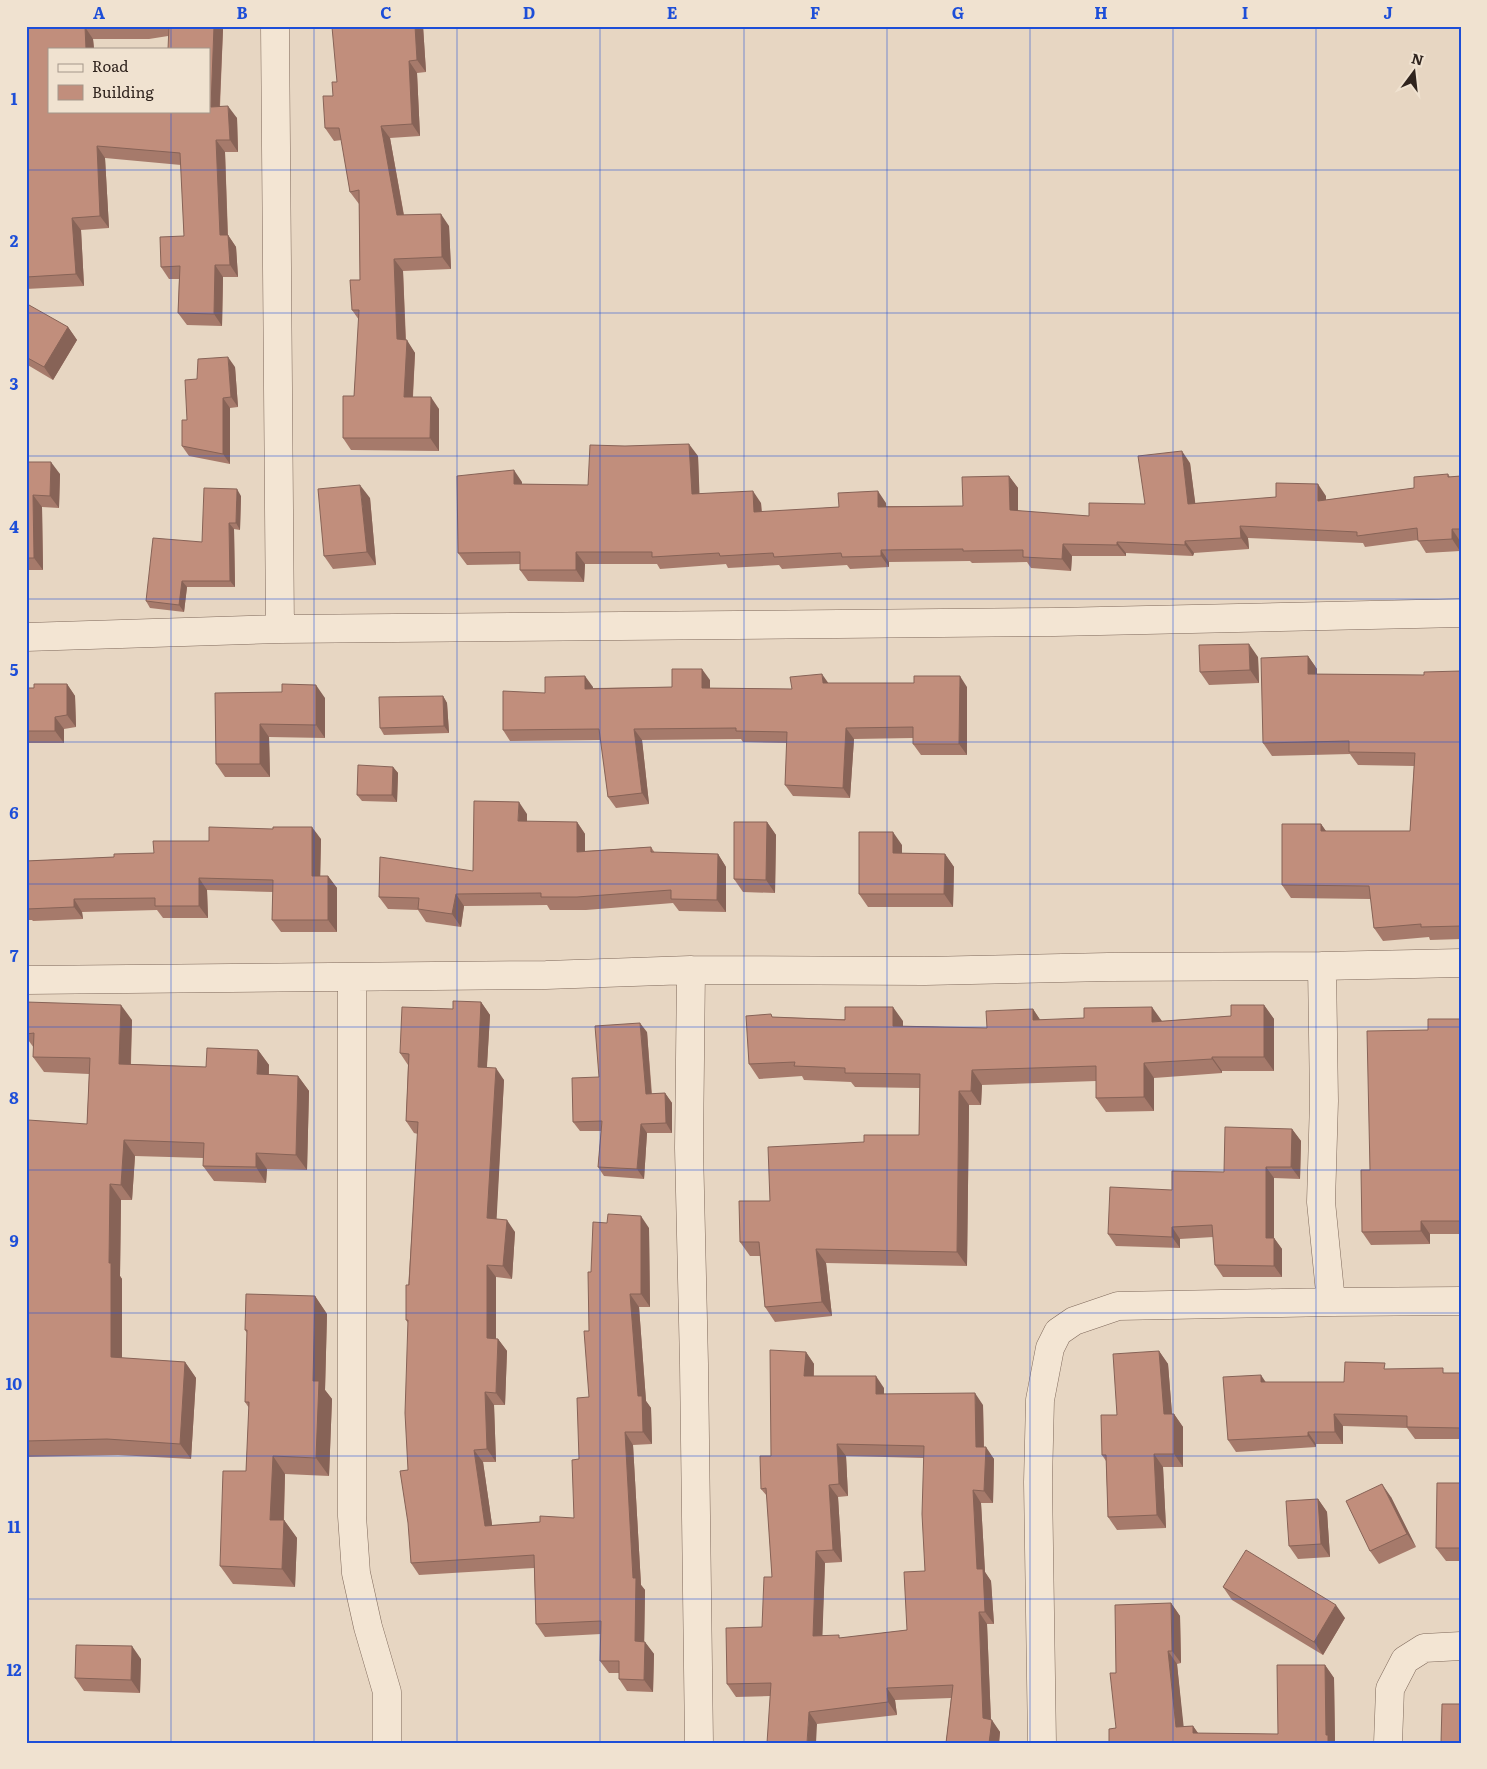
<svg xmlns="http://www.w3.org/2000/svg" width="1487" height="1769" font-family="Literata,serif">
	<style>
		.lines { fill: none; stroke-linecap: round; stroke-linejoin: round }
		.minor-casing { stroke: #7f695b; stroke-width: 29 }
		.minor { stroke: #f3e5d3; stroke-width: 28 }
		.wall { fill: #a67a6b; fill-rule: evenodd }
		.shaded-wall { fill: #876357 }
		.building { fill: #c18e7c; stroke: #876357; fill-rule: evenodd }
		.grid { fill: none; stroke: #1d4ed8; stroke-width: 1; stroke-opacity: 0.55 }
		.neatline { fill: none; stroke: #1d4ed8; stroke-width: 2 }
		.grid-label { font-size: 16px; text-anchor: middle; font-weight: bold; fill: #1d4ed8 }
	</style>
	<rect width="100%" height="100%" fill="#e7d6c2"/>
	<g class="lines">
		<!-- minor casing -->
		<g class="minor-casing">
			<path id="minor" d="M 275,26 L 280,629
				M 26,637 L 280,629 L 1055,622 L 1461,613
				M 1322,966 L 1324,1101 L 1321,1202 L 1331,1302
				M 691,970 L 689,1148 L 694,1364 L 699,1743
				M 352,977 L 352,1516 L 356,1573 L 368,1627 L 387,1692 L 387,1743
				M 26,980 L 546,975 L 691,970 L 925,971 L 1108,967 L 1322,966 L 1461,963
				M 1042,1743 L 1038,1482 L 1040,1400 L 1050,1348 L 1058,1332 L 1074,1321 L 1118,1306 L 1331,1302 L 1461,1301
				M 1388,1743 L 1390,1689 L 1405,1660 L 1424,1648 L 1461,1646"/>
		</g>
		<!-- minor -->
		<use href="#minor" class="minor"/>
	</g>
	<!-- wall -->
	<path class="wall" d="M 26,26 L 232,26 L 232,27 L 223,29 L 220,107 L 237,118 L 238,152 L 225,152 L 228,235 L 236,247 L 238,277 L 223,277 L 222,326 L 187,325 L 178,313 L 179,279 L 169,279 L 161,267 L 184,236 L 181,165 L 105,158 L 109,228 L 81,230 L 84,286 L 26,289 L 26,174 L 28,174 ZM 168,36 L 209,111 L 49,111 L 49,49 L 94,49 L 93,39 L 149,39 Z
		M 341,26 L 423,26 L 426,72 L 417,73 L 420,136 L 390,138 L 404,215 L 449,226 L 451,269 L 403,271 L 406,340 L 415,353 L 413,397 L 439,409 L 439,451 L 351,450 L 343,438 L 354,396 L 359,320 L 352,310 L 360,280 L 359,204 L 350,192 L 342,140 L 334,141 L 325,128 L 337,82 Z
		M 26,309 L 68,327 L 77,340 L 53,380 L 26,364 Z
		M 235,367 L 238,407 L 230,408 L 230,464 L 189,456 L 182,446 L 187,420 L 197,379 Z
		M 625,446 L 698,456 L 699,494 L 761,503 L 762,512 L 839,507 L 886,503 L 886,506 L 963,506 L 1009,476 L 1018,488 L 1018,511 L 1089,516 L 1145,504 L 1190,463 L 1195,503 L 1326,496 L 1326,500 L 1414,488 L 1448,474 L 1450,477 L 1461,476 L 1461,541 L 1460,541 L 1460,551 L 1426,553 L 1418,540 L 1365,547 L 1363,543 L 1248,538 L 1249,549 L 1194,553 L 1193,556 L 1126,553 L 1126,556 L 1072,556 L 1071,571 L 1031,568 L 1027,562 L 972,563 L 970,561 L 889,562 L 889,567 L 850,569 L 847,565 L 782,569 L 779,565 L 728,568 L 726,564 L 660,569 L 657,564 L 585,564 L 584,582 L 528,581 L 520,570 L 520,564 L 467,565 L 458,553 L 522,482 L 522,484 L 588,485 Z
		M 26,462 L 60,474 L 59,508 L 42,507 L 43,570 L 26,570 Z
		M 241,496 L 240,530 L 234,529 L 235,587 L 187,587 L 184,612 L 150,608 L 146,601 L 202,542 Z
		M 370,498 L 376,565 L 333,569 L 324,556 Z
		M 1308,656 L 1317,669 L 1317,674 L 1424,675 L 1461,671 L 1461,939 L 1430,940 L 1429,937 L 1383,941 L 1374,928 L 1371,899 L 1291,898 L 1282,885 L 1321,824 L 1326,831 L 1410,831 L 1414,766 L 1358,765 L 1350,754 L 1272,756 L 1263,743 Z
		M 1258,657 L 1259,683 L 1209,685 L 1200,672 Z
		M 710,680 L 710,688 L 792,689 L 828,683 L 967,687 L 967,755 L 921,755 L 913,744 L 913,738 L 854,739 L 850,798 L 793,796 L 785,785 L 787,743 L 743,742 L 741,739 L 642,740 L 649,804 L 616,808 L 608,797 L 601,740 L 510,741 L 503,730 L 545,693 L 593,687 L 593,688 L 672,687 Z
		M 67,684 L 75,696 L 76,727 L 64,729 L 64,743 L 26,743 L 26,688 L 34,688 Z
		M 282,692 L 325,698 L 325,738 L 269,737 L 270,777 L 225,777 L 216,764 Z
		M 443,696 L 447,703 L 449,733 L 384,735 L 380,728 Z
		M 393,767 L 398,773 L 397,802 L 362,801 L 357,795 Z
		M 527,814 L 527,822 L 577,822 L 585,834 L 585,851 L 651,847 L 655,853 L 718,854 L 726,867 L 726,912 L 679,911 L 673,903 L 586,910 L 550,910 L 547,905 L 464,906 L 461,927 L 426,922 L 418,910 L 388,909 L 379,897 L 473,871 Z
		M 767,822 L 776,835 L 775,893 L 743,892 L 734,879 Z
		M 321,839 L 320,876 L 328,876 L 337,888 L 337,932 L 281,932 L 272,920 L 273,892 L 207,890 L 208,918 L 163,918 L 157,910 L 82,912 L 83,919 L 33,921 L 32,920 L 26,920 L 26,861 L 114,857 Z
		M 902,845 L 902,853 L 945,854 L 954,867 L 953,907 L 868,907 L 859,894 Z
		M 26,1002 L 132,1020 L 131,1064 L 206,1067 L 258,1050 L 269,1065 L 269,1074 L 298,1076 L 309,1091 L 307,1170 L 267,1169 L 266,1183 L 214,1181 L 203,1166 L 203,1158 L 135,1156 L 132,1200 L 121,1200 L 120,1276 L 122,1279 L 122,1358 L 185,1362 L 196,1378 L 191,1459 L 118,1455 L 26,1457 L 26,1155 L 87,1124 L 89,1074 L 44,1072 L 33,1057 L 34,1048 L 26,1037 Z
		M 481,1002 L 490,1015 L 487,1067 L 504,1080 L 496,1219 L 515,1232 L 512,1279 L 496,1277 L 496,1339 L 498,1339 L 507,1351 L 505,1405 L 494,1405 L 496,1462 L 483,1462 L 492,1525 L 540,1522 L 574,1518 L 579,1459 L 589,1397 L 589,1331 L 591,1272 L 649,1228 L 650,1307 L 639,1307 L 646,1401 L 651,1408 L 652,1444 L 633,1445 L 641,1585 L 645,1590 L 644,1642 L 645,1642 L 654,1654 L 653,1692 L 627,1691 L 619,1679 L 619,1673 L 609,1673 L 600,1661 L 601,1634 L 545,1637 L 536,1624 L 534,1568 L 419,1575 L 411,1563 L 408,1470 L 408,1323 L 406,1320 L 418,1134 L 414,1133 L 406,1121 L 408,1065 L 400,1053 L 453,1009 Z
		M 1264,1005 L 1274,1019 L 1274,1071 L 1222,1071 L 1222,1073 L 1154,1078 L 1154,1111 L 1106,1112 L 1096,1098 L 1096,1081 L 982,1085 L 981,1105 L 969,1105 L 967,1266 L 826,1263 L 832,1316 L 775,1322 L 765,1307 L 760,1256 L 750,1256 L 740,1242 L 770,1201 L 864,1142 L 919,1135 L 920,1088 L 855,1087 L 851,1082 L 804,1080 L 802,1076 L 759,1079 L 749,1064 L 773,1017 L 903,1021 L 903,1026 L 987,1028 L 1033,1009 L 1040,1020 L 1162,1021 L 1231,1016 Z
		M 1461,1019 L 1461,1234 L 1430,1234 L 1430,1244 L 1371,1245 L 1362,1232 L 1370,1170 Z
		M 647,1032 L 652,1094 L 665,1093 L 672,1103 L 672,1133 L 647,1133 L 644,1179 L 604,1176 L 598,1167 L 601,1131 L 580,1131 L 573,1122 L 599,1077 Z
		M 1292,1129 L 1301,1141 L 1300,1179 L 1274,1178 L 1274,1238 L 1282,1249 L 1282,1277 L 1223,1277 L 1215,1265 L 1213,1237 L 1180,1239 L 1180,1248 L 1116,1246 L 1108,1234 L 1172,1190 L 1224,1172 Z
		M 315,1296 L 327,1314 L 325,1390 L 332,1399 L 329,1476 L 285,1474 L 284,1520 L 297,1538 L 295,1587 L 233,1584 L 220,1566 L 246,1471 L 249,1408 L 245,1402 L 247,1333 L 245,1330 Z
		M 1159,1351 L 1168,1364 L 1172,1414 L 1174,1414 L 1183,1427 L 1183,1467 L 1163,1467 L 1166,1528 L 1117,1530 L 1108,1517 L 1106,1461 L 1102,1455 L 1117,1415 Z
		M 806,1352 L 814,1364 L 814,1376 L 884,1388 L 884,1394 L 983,1405 L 984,1447 L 994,1459 L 993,1503 L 981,1503 L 985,1572 L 991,1581 L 994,1624 L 987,1624 L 991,1720 L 1000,1732 L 999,1743 L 946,1743 L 951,1698 L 895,1700 L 897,1715 L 817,1724 L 770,1696 L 736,1697 L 727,1684 L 762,1627 L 772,1577 L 767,1496 L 761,1489 L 771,1456 ZM 846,1456 L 924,1458 L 925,1571 L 907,1630 L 841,1638 L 822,1635 L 825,1563 L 842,1562 L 838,1497 L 848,1496 Z
		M 1388,1369 L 1446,1373 L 1461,1373 L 1461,1439 L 1415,1439 L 1407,1428 L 1343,1426 L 1343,1444 L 1316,1444 L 1316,1447 L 1236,1452 L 1228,1440 L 1265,1382 L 1344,1382 Z
		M 1461,1483 L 1461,1561 L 1446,1561 L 1436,1548 Z
		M 1391,1497 L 1416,1547 L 1379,1564 L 1370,1551 Z
		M 1318,1499 L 1327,1512 L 1330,1557 L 1298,1559 L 1289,1546 Z
		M 1223,1587 L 1345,1618 L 1323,1655 L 1232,1600 Z
		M 1171,1603 L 1180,1616 L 1181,1663 L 1177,1664 L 1183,1726 L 1193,1726 L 1198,1733 L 1278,1734 L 1325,1665 L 1334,1678 L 1335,1743 L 1109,1743 Z
		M 141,1659 L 140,1693 L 84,1691 L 75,1678 Z"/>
	<!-- shaded-wall -->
	<path class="shaded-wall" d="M 214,26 L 221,26 L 223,29 L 219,119 L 211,107 Z
		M 415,26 L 423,26 L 426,72 L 417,60 Z
		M 85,27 L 93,39 L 94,49 L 86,49 Z
		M 409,61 L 417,73 L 420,136 L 412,124 Z
		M 228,106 L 237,118 L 238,152 L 230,140 Z
		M 381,126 L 390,138 L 406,228 L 397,215 Z
		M 216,140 L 225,152 L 228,247 L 220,235 Z
		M 97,146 L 105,158 L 109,228 L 100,216 Z
		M 441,214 L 449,226 L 451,269 L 442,257 Z
		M 72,218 L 81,230 L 84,286 L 76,274 Z
		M 228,235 L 236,247 L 238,277 L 230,265 Z
		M 394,259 L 403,271 L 406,352 L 397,339 Z
		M 215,265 L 223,277 L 222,326 L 214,314 Z
		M 68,327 L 77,340 L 53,380 L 44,367 Z
		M 407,340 L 415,353 L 412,409 L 404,397 Z
		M 228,357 L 235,367 L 238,407 L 231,397 Z
		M 431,397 L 439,409 L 439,451 L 430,438 Z
		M 223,398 L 230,408 L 230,464 L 223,454 Z
		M 689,444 L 698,456 L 700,506 L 692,494 Z
		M 1182,451 L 1190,463 L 1197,516 L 1188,504 Z
		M 51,462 L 60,474 L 59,508 L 50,496 Z
		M 514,470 L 522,482 L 522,495 L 514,484 Z
		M 1009,476 L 1018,488 L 1018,522 L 1010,510 Z
		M 1318,484 L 1326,496 L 1326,513 L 1318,501 Z
		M 360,485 L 370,498 L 376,565 L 367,552 Z
		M 237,489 L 241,496 L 240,530 L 236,523 Z
		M 753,491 L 761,503 L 762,524 L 754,512 Z
		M 878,491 L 886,503 L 887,518 L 878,507 Z
		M 33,495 L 42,507 L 43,570 L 34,558 Z
		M 229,523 L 234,529 L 235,587 L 230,581 Z
		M 1240,526 L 1248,538 L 1249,549 L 1241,538 Z
		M 1452,529 L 1460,541 L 1460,551 L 1452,539 Z
		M 1185,541 L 1194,553 L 1193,556 L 1185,545 Z
		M 1117,542 L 1126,553 L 1126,556 L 1117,545 Z
		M 1063,544 L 1072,556 L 1071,571 L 1062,559 Z
		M 881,550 L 889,562 L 889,567 L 881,556 Z
		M 576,552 L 585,564 L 584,582 L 576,570 Z
		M 182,581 L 187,587 L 184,612 L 179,605 Z
		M 1249,644 L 1258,657 L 1259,683 L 1250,670 Z
		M 1308,656 L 1317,669 L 1317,687 L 1308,674 Z
		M 702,669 L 710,680 L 710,699 L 702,688 Z
		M 822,674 L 829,684 L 823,683 Z
		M 585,676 L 593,687 L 593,699 L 585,689 Z
		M 960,676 L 967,687 L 967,755 L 959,744 Z
		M 67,684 L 75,696 L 76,727 L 67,715 Z
		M 316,685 L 325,698 L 325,738 L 316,725 Z
		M 443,696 L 447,703 L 449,733 L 444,726 Z
		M 55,717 L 64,729 L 64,743 L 55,731 Z
		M 260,724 L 269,737 L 270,777 L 260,764 Z
		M 846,728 L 854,739 L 850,798 L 843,788 Z
		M 634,729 L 642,740 L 649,804 L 642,793 Z
		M 393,767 L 398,773 L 397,802 L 392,795 Z
		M 519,802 L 527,814 L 527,834 L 518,821 Z
		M 577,822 L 585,834 L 585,864 L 577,852 Z
		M 767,822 L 776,835 L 775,893 L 766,880 Z
		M 1321,824 L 1330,837 L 1321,831 Z
		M 312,827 L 321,839 L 320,888 L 312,876 Z
		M 893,832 L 902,845 L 902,866 L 893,853 Z
		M 718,854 L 726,867 L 726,912 L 717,900 Z
		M 945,854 L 954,867 L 953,907 L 944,894 Z
		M 328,876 L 337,888 L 337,932 L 328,920 Z
		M 199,878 L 207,890 L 208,918 L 199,906 Z
		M 456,894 L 464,906 L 461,927 L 452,914 Z
		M 74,899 L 82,912 L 83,919 L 74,907 Z
		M 481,1002 L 490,1015 L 486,1079 L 478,1067 Z
		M 121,1005 L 132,1020 L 130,1079 L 119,1064 Z
		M 1264,1005 L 1274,1019 L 1274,1071 L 1264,1057 Z
		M 893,1007 L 903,1021 L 903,1040 L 893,1026 Z
		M 1152,1007 L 1162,1021 L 1152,1022 Z
		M 1033,1009 L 1043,1024 L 1033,1020 Z
		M 640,1023 L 647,1032 L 652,1103 L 646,1094 Z
		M 258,1050 L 269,1065 L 268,1090 L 257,1074 Z
		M 1212,1057 L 1222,1071 L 1222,1073 L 1212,1059 Z
		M 1144,1063 L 1154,1078 L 1154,1111 L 1144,1097 Z
		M 496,1068 L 504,1080 L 496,1230 L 487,1218 Z
		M 972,1070 L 982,1085 L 981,1105 L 971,1091 Z
		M 298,1076 L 309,1091 L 307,1170 L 296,1155 Z
		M 959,1091 L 969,1105 L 967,1266 L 957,1252 Z
		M 665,1093 L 672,1103 L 672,1133 L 666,1123 Z
		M 641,1124 L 647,1133 L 644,1179 L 637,1169 Z
		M 1292,1129 L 1301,1141 L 1300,1179 L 1291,1167 Z
		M 124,1140 L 135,1156 L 132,1200 L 121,1185 Z
		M 256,1153 L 267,1169 L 266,1183 L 256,1167 Z
		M 1266,1167 L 1274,1178 L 1274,1238 L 1282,1249 L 1282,1277 L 1274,1266 L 1266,1238 Z
		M 110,1184 L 121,1200 L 120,1276 L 122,1279 L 122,1373 L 111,1357 L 109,1263 Z
		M 641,1216 L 649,1228 L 650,1307 L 641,1294 Z
		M 507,1220 L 515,1232 L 512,1279 L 503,1266 Z
		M 1421,1221 L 1430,1234 L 1430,1244 L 1421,1231 Z
		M 1172,1227 L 1180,1239 L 1180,1248 L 1172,1237 Z
		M 816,1249 L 826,1263 L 832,1316 L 822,1302 Z
		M 487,1265 L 496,1277 L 496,1351 L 487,1338 Z
		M 630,1294 L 639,1307 L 646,1401 L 651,1408 L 652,1444 L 643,1432 L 638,1396 Z
		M 315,1296 L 327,1314 L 325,1390 L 332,1399 L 329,1476 L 316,1458 L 313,1381 Z
		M 498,1339 L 507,1351 L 505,1405 L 496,1393 Z
		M 1159,1351 L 1168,1364 L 1173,1427 L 1164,1414 Z
		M 806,1352 L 814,1364 L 813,1388 L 804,1376 Z
		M 185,1362 L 196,1378 L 191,1459 L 180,1444 Z
		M 1261,1375 L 1269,1387 L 1261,1382 Z
		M 876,1376 L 884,1388 L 884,1406 L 876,1394 Z
		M 485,1392 L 494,1405 L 496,1462 L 487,1449 Z
		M 975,1393 L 983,1405 L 984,1459 L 976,1447 Z
		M 1174,1414 L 1183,1427 L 1183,1467 L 1174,1454 Z
		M 1334,1414 L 1343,1426 L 1343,1444 L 1335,1432 Z
		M 625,1432 L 633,1445 L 641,1585 L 645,1590 L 644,1654 L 635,1641 L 633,1578 Z
		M 1308,1432 L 1316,1444 L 1316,1447 L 1308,1436 Z
		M 837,1444 L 846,1456 L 848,1496 L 839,1484 Z
		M 986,1447 L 994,1459 L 993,1503 L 984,1491 Z
		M 474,1450 L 483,1462 L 494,1538 L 485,1526 Z
		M 1154,1454 L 1163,1467 L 1166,1528 L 1157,1515 Z
		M 273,1456 L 285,1474 L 283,1538 L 270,1520 Z
		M 1382,1484 L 1391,1497 L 1416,1547 L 1407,1534 Z
		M 829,1485 L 838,1497 L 842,1562 L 833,1550 Z
		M 973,1490 L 981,1503 L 985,1572 L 991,1581 L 994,1624 L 985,1612 L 977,1569 Z
		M 1318,1499 L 1327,1512 L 1330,1557 L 1321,1544 Z
		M 284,1520 L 297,1538 L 295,1587 L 282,1569 Z
		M 816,1551 L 825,1563 L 822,1648 L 813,1636 Z
		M 1171,1603 L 1180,1616 L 1181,1663 L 1172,1651 Z
		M 1336,1605 L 1345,1618 L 1323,1655 L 1314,1642 Z
		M 979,1612 L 987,1624 L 991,1723 L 992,1720 L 1000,1732 L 999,1743 L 989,1743 L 983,1718 Z
		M 645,1642 L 654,1654 L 653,1692 L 644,1680 Z
		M 132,1646 L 141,1659 L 140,1693 L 131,1680 Z
		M 1168,1651 L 1177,1664 L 1185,1739 L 1176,1727 Z
		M 1325,1665 L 1334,1678 L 1335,1743 L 1328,1743 L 1326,1735 Z
		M 887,1688 L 895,1700 L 897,1715 L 888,1702 Z
		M 809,1712 L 817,1724 L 816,1743 L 807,1743 Z
		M 1193,1726 L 1202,1739 L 1193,1733 Z"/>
	<!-- building -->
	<path class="building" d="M 26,26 L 144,26 L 85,27 L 86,49 L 49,49 L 49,111 L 209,111 L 209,49 L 168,49 L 169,26 L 214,26 L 211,107 L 228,106 L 230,140 L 216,140 L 220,235 L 228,235 L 230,265 L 215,265 L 214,314 L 178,313 L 180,266 L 161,267 L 160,237 L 184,236 L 180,153 L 97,146 L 100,216 L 72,218 L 76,274 L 26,277 L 26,174 L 28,174 L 26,137 Z
		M 341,26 L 415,26 L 417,60 L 409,61 L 412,124 L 381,126 L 397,215 L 441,214 L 442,257 L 394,259 L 397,339 L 407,340 L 404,397 L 431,397 L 430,438 L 343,438 L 343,396 L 354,396 L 359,310 L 352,310 L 350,280 L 360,280 L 359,190 L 350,192 L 339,128 L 325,128 L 323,96 L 333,96 L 332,82 L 337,82 L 332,27 Z
		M 29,305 L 68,327 L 44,367 L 26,357 L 26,309 Z
		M 228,357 L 231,397 L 223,398 L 223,454 L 182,446 L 182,420 L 187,420 L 185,380 L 197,379 L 198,359 Z
		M 689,444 L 692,494 L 753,491 L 754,512 L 839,507 L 838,493 L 878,491 L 878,507 L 963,506 L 962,477 L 1009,476 L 1010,510 L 1089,516 L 1089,503 L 1145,504 L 1138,456 L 1182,451 L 1188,504 L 1276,497 L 1276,483 L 1318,484 L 1318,501 L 1414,488 L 1414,477 L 1448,474 L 1448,477 L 1461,476 L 1461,529 L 1452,529 L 1452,539 L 1418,541 L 1417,528 L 1357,536 L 1357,532 L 1240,526 L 1241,538 L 1185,541 L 1185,545 L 1117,542 L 1117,545 L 1063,544 L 1062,559 L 1023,557 L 1023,550 L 963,551 L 963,549 L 881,550 L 881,556 L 842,557 L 841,553 L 774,557 L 773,553 L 720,556 L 719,553 L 652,557 L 652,552 L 576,552 L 576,570 L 520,570 L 520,552 L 458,553 L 457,476 L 514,470 L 514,484 L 588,485 L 590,445 L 625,446 Z
		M 26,462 L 51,462 L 50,496 L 33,495 L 34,558 L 26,558 Z
		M 360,485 L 367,552 L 324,556 L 318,489 Z
		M 204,488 L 237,489 L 236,523 L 229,523 L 230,581 L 182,581 L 179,605 L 146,601 L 153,538 L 202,542 Z
		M 1249,644 L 1250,670 L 1200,672 L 1199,645 Z
		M 1308,656 L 1308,674 L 1424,675 L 1424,672 L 1461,671 L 1461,926 L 1421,927 L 1421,924 L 1374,928 L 1369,886 L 1282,885 L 1282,824 L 1321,824 L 1321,831 L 1410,831 L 1415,753 L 1349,752 L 1349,741 L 1263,743 L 1261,658 Z
		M 672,669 L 702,669 L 702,688 L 792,689 L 790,677 L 822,674 L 823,683 L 914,683 L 914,676 L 960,676 L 959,744 L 913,744 L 913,727 L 846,728 L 843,788 L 785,785 L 787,732 L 736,731 L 736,728 L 634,729 L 642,793 L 608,797 L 599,729 L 503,730 L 503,691 L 545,693 L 545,677 L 585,676 L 585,689 L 672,687 Z
		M 34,684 L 67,684 L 67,715 L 55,717 L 55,731 L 26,731 L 26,688 L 34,688 Z
		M 282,684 L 316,685 L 316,725 L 260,724 L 260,764 L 216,764 L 215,693 L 282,692 Z
		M 443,696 L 444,726 L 380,728 L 379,697 Z
		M 358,765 L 393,767 L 392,795 L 357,795 Z
		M 474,801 L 519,802 L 518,821 L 577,822 L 577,852 L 651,847 L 651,852 L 718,854 L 717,900 L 671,899 L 671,890 L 577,897 L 541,897 L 541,893 L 456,894 L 452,914 L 418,909 L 419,898 L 379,897 L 380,857 L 473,871 Z
		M 734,822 L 767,822 L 766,880 L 734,879 Z
		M 209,827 L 273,829 L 273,827 L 312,827 L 312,876 L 328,876 L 328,920 L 272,920 L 273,880 L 199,878 L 199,906 L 155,906 L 155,898 L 74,899 L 74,907 L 26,909 L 26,861 L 114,857 L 114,854 L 154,853 L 153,841 L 209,841 Z
		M 859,832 L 893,832 L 893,853 L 945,854 L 944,894 L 859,894 Z
		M 453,1001 L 481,1002 L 478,1067 L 496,1068 L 487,1218 L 507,1220 L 503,1266 L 487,1265 L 487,1338 L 498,1339 L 496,1393 L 485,1392 L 487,1449 L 474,1450 L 485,1526 L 540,1522 L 540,1516 L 574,1518 L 572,1460 L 579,1459 L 577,1398 L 589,1397 L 584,1331 L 589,1331 L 588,1272 L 591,1272 L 593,1222 L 607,1223 L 608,1214 L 641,1216 L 641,1294 L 630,1294 L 638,1396 L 642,1396 L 643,1432 L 625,1432 L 633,1578 L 636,1578 L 635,1641 L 645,1642 L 644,1680 L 619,1679 L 619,1661 L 600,1661 L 601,1621 L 536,1624 L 534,1555 L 411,1563 L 408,1523 L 400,1471 L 408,1470 L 405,1413 L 408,1320 L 406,1320 L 406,1285 L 409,1285 L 418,1122 L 406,1121 L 409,1054 L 400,1053 L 402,1007 L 453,1009 Z
		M 26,1002 L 121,1005 L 119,1064 L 206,1067 L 207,1048 L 258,1050 L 257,1074 L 298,1076 L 296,1155 L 256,1153 L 256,1167 L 203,1166 L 204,1143 L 124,1140 L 121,1185 L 110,1184 L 109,1263 L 111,1263 L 111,1357 L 185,1362 L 180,1444 L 107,1439 L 26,1441 L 26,1155 L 28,1120 L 87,1124 L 90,1058 L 33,1057 L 34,1033 L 26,1034 Z
		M 1231,1005 L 1264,1005 L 1264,1057 L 1212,1057 L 1212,1059 L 1144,1063 L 1144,1097 L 1096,1098 L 1096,1066 L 972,1070 L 971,1091 L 959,1091 L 957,1252 L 816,1249 L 822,1302 L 765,1307 L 759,1242 L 740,1242 L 739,1201 L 770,1201 L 768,1147 L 864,1142 L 864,1135 L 919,1135 L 920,1074 L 845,1073 L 845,1068 L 794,1066 L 795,1062 L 749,1064 L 746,1016 L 771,1014 L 772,1017 L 845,1020 L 845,1007 L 893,1007 L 893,1026 L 987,1028 L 986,1011 L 1033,1009 L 1033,1020 L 1084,1018 L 1084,1008 L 1152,1007 L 1152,1022 L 1231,1016 Z
		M 1428,1019 L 1461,1019 L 1461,1221 L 1421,1221 L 1421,1231 L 1362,1232 L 1361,1170 L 1370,1170 L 1367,1031 L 1428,1030 Z
		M 640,1023 L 646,1094 L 665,1093 L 666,1123 L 641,1124 L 637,1169 L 598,1167 L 602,1121 L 573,1122 L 572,1078 L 599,1077 L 595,1026 Z
		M 1225,1127 L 1292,1129 L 1291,1167 L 1266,1167 L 1266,1238 L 1274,1238 L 1274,1266 L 1215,1265 L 1212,1225 L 1172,1227 L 1172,1237 L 1108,1234 L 1110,1187 L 1172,1190 L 1172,1171 L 1224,1172 Z
		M 246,1294 L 315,1296 L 313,1381 L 319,1381 L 316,1458 L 273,1456 L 270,1520 L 284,1520 L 282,1569 L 220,1566 L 223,1471 L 246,1471 L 249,1402 L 245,1402 L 247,1330 L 245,1330 Z
		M 770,1350 L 806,1352 L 804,1376 L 876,1376 L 876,1394 L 975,1393 L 976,1447 L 986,1447 L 984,1491 L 973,1490 L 977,1569 L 983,1569 L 985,1612 L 979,1612 L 983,1718 L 992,1720 L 989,1743 L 946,1743 L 953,1685 L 887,1688 L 888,1702 L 809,1712 L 807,1743 L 767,1743 L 771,1683 L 727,1684 L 726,1628 L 762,1627 L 764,1577 L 772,1577 L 766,1488 L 761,1489 L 760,1456 L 771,1456 ZM 837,1444 L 924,1446 L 922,1514 L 925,1571 L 904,1572 L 907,1630 L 839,1638 L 839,1635 L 813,1636 L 816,1551 L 833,1550 L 829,1485 L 839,1484 Z
		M 1159,1351 L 1164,1414 L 1174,1414 L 1174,1454 L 1154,1454 L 1157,1515 L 1108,1517 L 1106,1455 L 1102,1455 L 1101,1415 L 1117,1415 L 1113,1354 Z
		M 1345,1362 L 1385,1363 L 1384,1369 L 1443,1368 L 1443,1373 L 1461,1373 L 1461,1428 L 1407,1427 L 1407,1416 L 1334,1414 L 1335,1432 L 1308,1432 L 1308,1436 L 1228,1440 L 1223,1377 L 1261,1375 L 1261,1382 L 1344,1382 Z
		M 1437,1483 L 1461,1483 L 1461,1548 L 1436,1548 Z
		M 1382,1484 L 1407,1534 L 1370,1551 L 1346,1501 Z
		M 1318,1499 L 1321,1544 L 1289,1546 L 1286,1501 Z
		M 1246,1550 L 1336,1605 L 1314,1642 L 1223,1587 Z
		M 1171,1603 L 1172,1651 L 1168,1651 L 1176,1727 L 1193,1726 L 1193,1733 L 1278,1734 L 1277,1665 L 1325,1665 L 1326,1735 L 1328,1735 L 1328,1743 L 1109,1743 L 1109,1729 L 1116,1728 L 1110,1673 L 1116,1673 L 1115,1605 Z
		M 76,1645 L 132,1646 L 131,1680 L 75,1678 Z
		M 1442,1704 L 1461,1704 L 1461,1743 L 1441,1743 Z"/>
	<!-- grid -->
	<path class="grid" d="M 171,26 L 171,49M 314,26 L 314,1743M 457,26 L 457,1743M 600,26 L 600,1743M 744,26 L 744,1743M 887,26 L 887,1743M 1030,26 L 1030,1743M 1173,26 L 1173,1743M 1316,26 L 1316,1743M 171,111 L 171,1743M 26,170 L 1461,170M 26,313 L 1461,313M 26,456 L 1461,456M 26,599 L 1461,599M 26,742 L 1461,742M 26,884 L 1461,884M 26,1027 L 1461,1027M 26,1170 L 1461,1170M 26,1313 L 1461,1313M 26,1456 L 1461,1456M 26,1599 L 1461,1599"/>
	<!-- border -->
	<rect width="1487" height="1769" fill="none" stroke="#f0e2d0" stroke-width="55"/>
	<!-- legend -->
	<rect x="48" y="48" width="162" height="65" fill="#f0e2d0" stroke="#a39689"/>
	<rect x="58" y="64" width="25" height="8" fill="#f3e5d3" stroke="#a39689"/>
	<text x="92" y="72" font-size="15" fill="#30241e">Road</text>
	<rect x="58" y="85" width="25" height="15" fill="#c18e7c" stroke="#a39689"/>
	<text x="92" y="98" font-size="15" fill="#30241e">Building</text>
	<!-- north arrow -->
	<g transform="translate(1414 72) rotate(15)" stroke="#f0e2d0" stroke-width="4" paint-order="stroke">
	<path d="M0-4L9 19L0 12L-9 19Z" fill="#30241e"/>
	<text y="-8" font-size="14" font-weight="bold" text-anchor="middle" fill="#30241e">N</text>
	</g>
	<rect x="28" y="28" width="1432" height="1714" class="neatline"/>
	<g class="grid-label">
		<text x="99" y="19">A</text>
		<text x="242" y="19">B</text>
		<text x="386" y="19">C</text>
		<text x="529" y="19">D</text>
		<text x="672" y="19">E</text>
		<text x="815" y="19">F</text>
		<text x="958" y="19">G</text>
		<text x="1101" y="19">H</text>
		<text x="1245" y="19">I</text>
		<text x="1388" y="19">J</text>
		<text x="14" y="105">1</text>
		<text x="14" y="247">2</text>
		<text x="14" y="390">3</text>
		<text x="14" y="533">4</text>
		<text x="14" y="676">5</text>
		<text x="14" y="819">6</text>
		<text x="14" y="962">7</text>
		<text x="14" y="1104">8</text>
		<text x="14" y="1247">9</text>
		<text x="14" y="1390">10</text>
		<text x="14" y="1533">11</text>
		<text x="14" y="1676">12</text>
	</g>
</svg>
